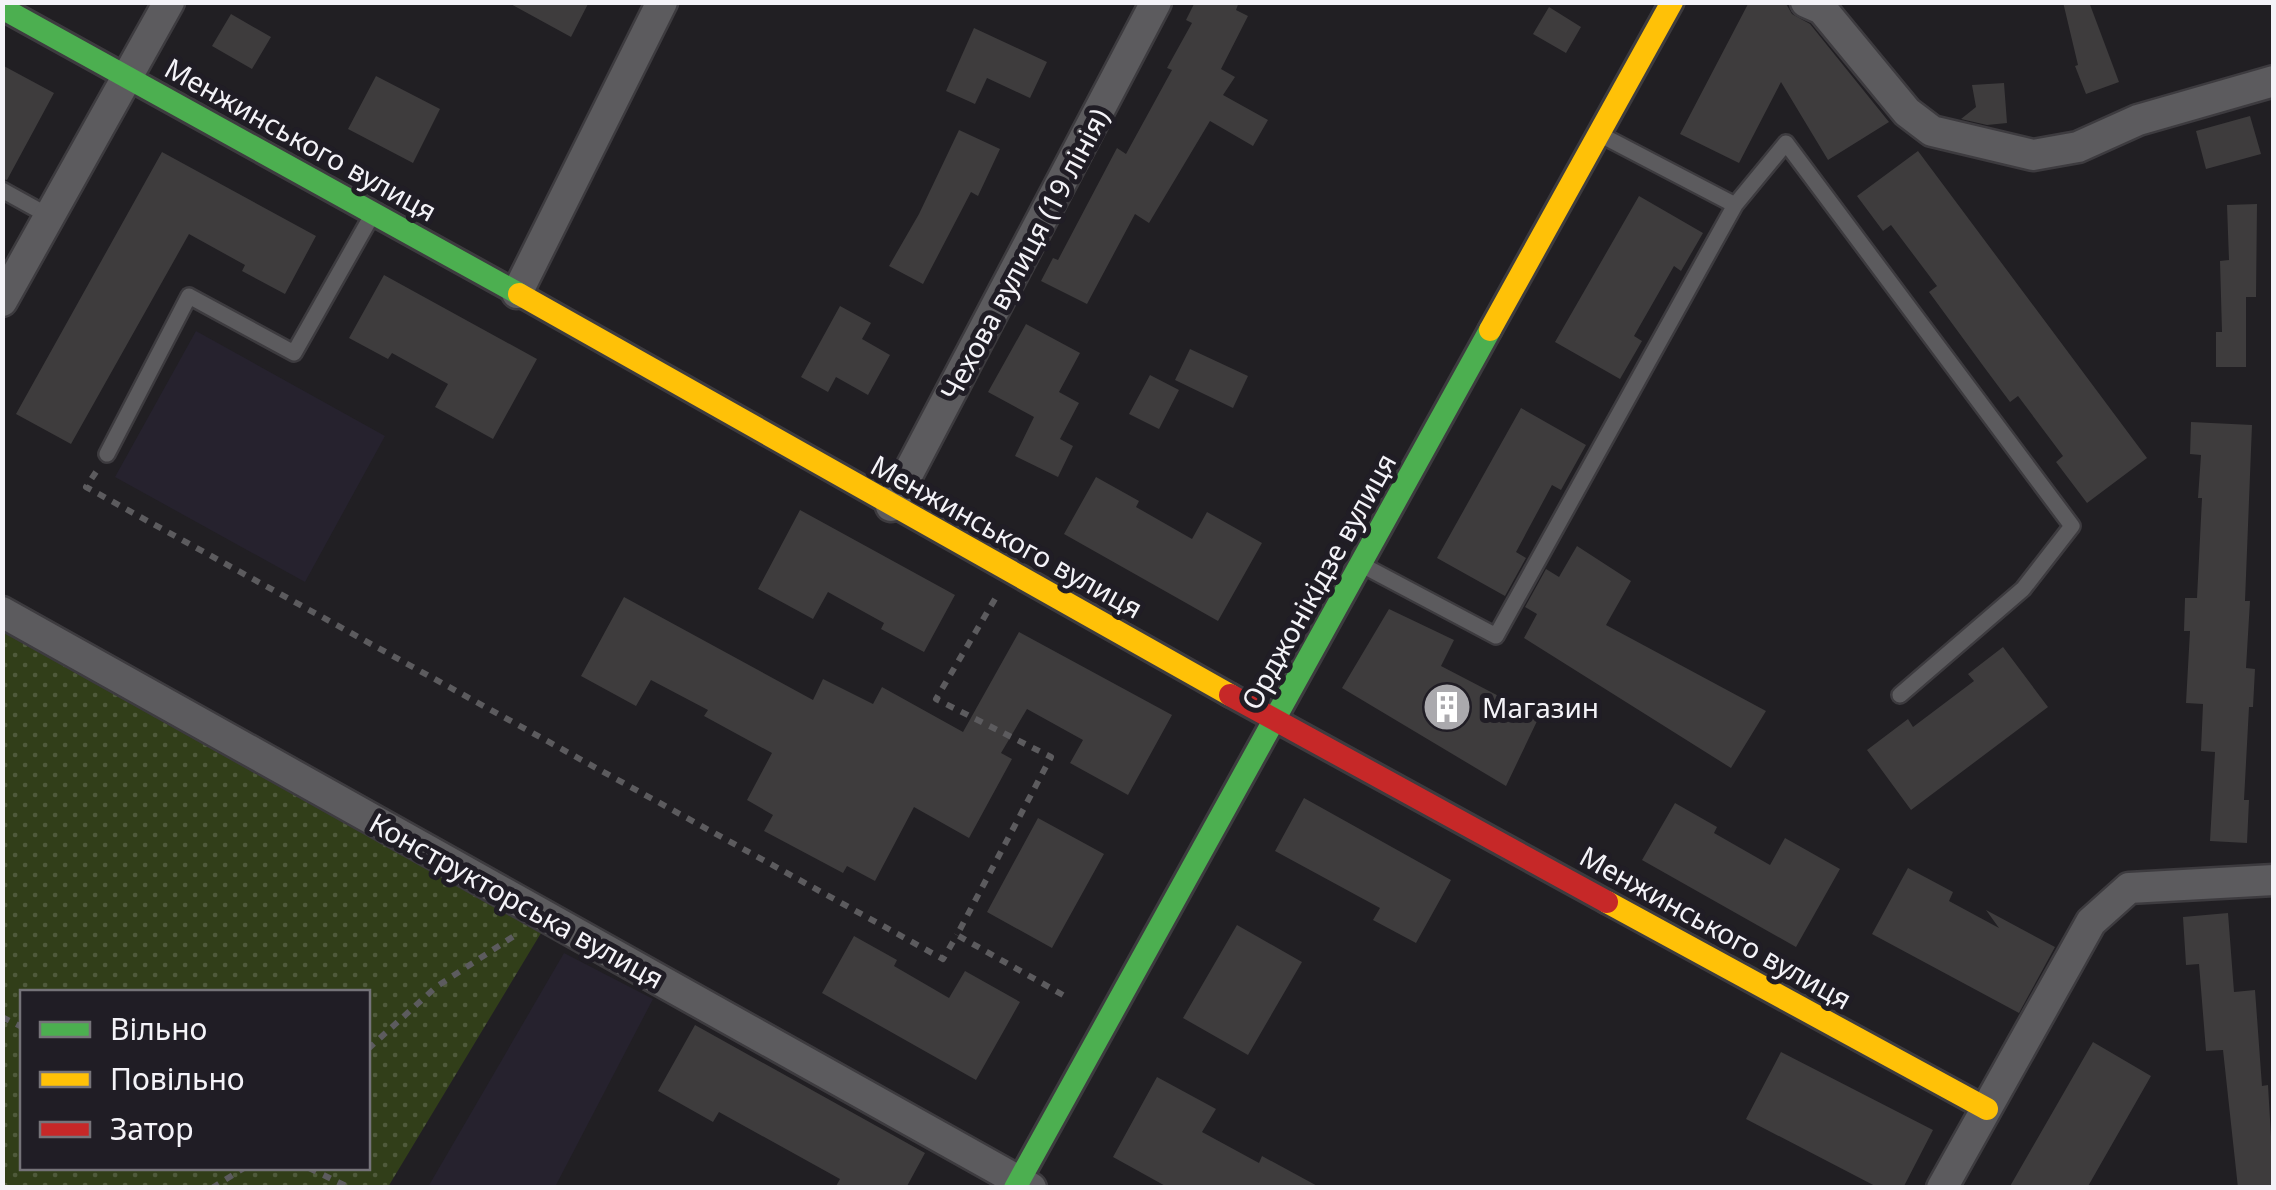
<svg xmlns="http://www.w3.org/2000/svg" width="2276" height="1190" font-family="'Noto Sans',sans-serif">
	<style>
		.built { fill: #26222e }
		.grass { fill: url(#grass-dots); fill-rule: evenodd }
		.building { fill: #3e3c3d }
		.lines { fill: none; stroke-linecap: round; stroke-linejoin: round }
		.lane-casing { stroke: #3d3b3f; stroke-width: 20 }
		.street-casing { stroke: #3d3b3f; stroke-width: 35 }
		.fast-casing { stroke: #3d3b3f; stroke-width: 28 }
		.slow-casing { stroke: #3d3b3f; stroke-width: 28 }
		.jam-casing { stroke: #3d3b3f; stroke-width: 28 }
		.path { stroke: #5c5b5e; stroke-width: 6; stroke-dasharray: 8 8; stroke-linecap: butt }
		.lane { stroke: #5c5b5e; stroke-width: 15 }
		.street { stroke: #5c5b5e; stroke-width: 30 }
		.fast { stroke: #4caf50; stroke-width: 22 }
		.slow { stroke: #ffc107; stroke-width: 22 }
		.jam { stroke: #c62828; stroke-width: 22 }
		.labels { text-anchor: middle; dominant-baseline: central; stroke-width: 10; stroke-linejoin: round; paint-order: stroke }
		.street-label { font-size: 28px; fill: #f4f3f8; stroke: #201d25 }
		.poi-label { font-size: 28px; fill: #f4f3f8; stroke: #201d25; text-anchor: start }
	</style>
	<defs>
		<pattern id="grass-dots" width="8" height="8" patternUnits="userSpaceOnUse" patternTransform="scale(2.5)"><rect width="8" height="8" fill="#313e19"/><path d="M2 2h.1M6 6h.1" fill="none" stroke="#4f5a3b" stroke-width="1.8" stroke-linecap="round"/></pattern>
	</defs>
	<rect width="100%" height="100%" fill="#211f23"/>
	<!-- built -->
	<path class="built" d="M 196,331 L 385,436 L 305,582 L 115,477 Z
		M 564,953 L 653,999 L 555,1187 L 428,1187 Z"/>
	<!-- grass -->
	<path class="grass" d="M 3,631 L 541,933 L 388,1187 L 3,1187 ZM 22,992 L 368,992 L 368,1168 L 22,1168 Z"/>
	<!-- building -->
	<path class="building" d="M 507,2 L 589,2 L 571,37 Z
		M 1195,2 L 1239,2 L 1236,10 L 1248,16 L 1221,69 L 1235,77 L 1223,95 L 1268,120 L 1253,146 L 1210,121 L 1149,223 L 1135,214 L 1087,304 L 1041,281 L 1053,258 L 1058,260 L 1117,148 L 1126,154 L 1172,70 L 1167,68 L 1192,23 L 1186,20 Z
		M 1785,2 L 1792,14 L 1810,24 L 1889,122 L 1828,160 L 1781,82 L 1739,163 L 1680,134 L 1748,4 Z
		M 2063,2 L 2089,2 L 2119,82 L 2086,94 L 2075,66 L 2078,65 Z
		M 1549,7 L 1581,27 L 1566,53 L 1533,34 Z
		M 231,14 L 271,37 L 252,69 L 212,46 Z
		M 974,28 L 1047,62 L 1030,98 L 987,78 L 975,104 L 946,91 Z
		M 2,65 L 54,93 L 7,180 L 2,179 Z
		M 376,76 L 440,109 L 413,163 L 348,129 Z
		M 2004,83 L 2007,123 L 1987,125 L 1961,119 L 1976,107 L 1972,85 Z
		M 2250,116 L 2261,154 L 2206,169 L 2196,131 Z
		M 959,130 L 1000,149 L 978,196 L 971,192 L 923,284 L 889,266 L 919,214 Z
		M 1918,151 L 2147,458 L 2087,503 L 2056,462 L 2063,456 L 2018,396 L 2010,402 L 1984,367 L 1929,292 L 1937,286 L 1891,225 L 1883,231 L 1857,196 Z
		M 162,152 L 316,236 L 285,294 L 242,271 L 245,265 L 189,234 L 71,444 L 16,414 Z
		M 1639,196 L 1703,233 L 1681,271 L 1674,266 L 1634,336 L 1642,341 L 1620,379 L 1555,342 Z
		M 2257,204 L 2256,297 L 2246,297 L 2246,367 L 2216,367 L 2216,332 L 2222,332 L 2220,261 L 2229,260 L 2227,205 Z
		M 384,275 L 537,359 L 493,439 L 435,407 L 448,384 L 392,353 L 388,359 L 349,338 Z
		M 840,306 L 871,323 L 862,339 L 890,355 L 868,395 L 836,377 L 828,392 L 801,377 Z
		M 1026,324 L 1080,353 L 1059,392 L 1079,403 L 1060,439 L 1073,446 L 1058,477 L 1015,456 L 1034,417 L 988,392 Z
		M 1190,349 L 1248,376 L 1233,408 L 1175,380 Z
		M 1150,375 L 1179,390 L 1159,429 L 1129,414 Z
		M 1521,408 L 1586,445 L 1561,490 L 1552,485 L 1516,552 L 1526,558 L 1505,596 L 1437,558 Z
		M 2191,422 L 2252,425 L 2245,601 L 2250,601 L 2246,668 L 2255,669 L 2253,707 L 2249,707 L 2244,800 L 2249,800 L 2247,843 L 2210,841 L 2215,752 L 2201,751 L 2203,704 L 2186,703 L 2190,631 L 2184,631 L 2185,598 L 2197,598 L 2202,498 L 2198,498 L 2201,455 L 2190,454 Z
		M 1096,477 L 1139,501 L 1136,507 L 1192,539 L 1207,512 L 1262,543 L 1218,621 L 1064,534 Z
		M 800,510 L 955,595 L 924,652 L 881,629 L 884,623 L 828,592 L 813,619 L 758,589 Z
		M 1577,546 L 1631,581 L 1606,625 L 1766,711 L 1731,768 L 1524,638 L 1537,614 L 1525,607 L 1546,569 L 1559,577 Z
		M 624,597 L 813,700 L 823,679 L 873,704 L 882,687 L 963,732 L 1019,632 L 1172,715 L 1128,795 L 1070,763 L 1083,740 L 1027,709 L 1001,753 L 1012,759 L 969,838 L 914,807 L 875,881 L 847,866 L 843,873 L 764,831 L 773,815 L 747,800 L 772,753 L 704,716 L 708,710 L 651,680 L 636,706 L 581,676 Z
		M 1389,609 L 1454,640 L 1441,666 L 1539,717 L 1506,786 L 1342,688 Z
		M 2003,647 L 2048,707 L 1911,810 L 1867,750 L 1908,719 L 1913,727 L 1974,681 L 1968,674 Z
		M 1304,798 L 1451,880 L 1416,943 L 1373,920 L 1380,908 L 1275,851 Z
		M 1675,803 L 1717,827 L 1714,833 L 1770,865 L 1785,838 L 1840,869 L 1796,947 L 1642,860 Z
		M 1038,818 L 1104,854 L 1052,948 L 987,912 Z
		M 1908,868 L 1953,892 L 1949,901 L 1999,928 L 1986,910 L 2055,947 L 2019,1013 L 1872,934 Z
		M 2228,913 L 2234,992 L 2255,990 L 2262,1086 L 2268,1085 L 2274,1188 L 2238,1188 L 2223,1050 L 2206,1051 L 2199,964 L 2186,965 L 2183,917 Z
		M 1237,925 L 1302,962 L 1248,1055 L 1183,1018 Z
		M 854,936 L 897,960 L 894,966 L 949,998 L 965,971 L 1020,1002 L 976,1080 L 822,993 Z
		M 695,1025 L 925,1153 L 906,1188 L 835,1188 L 840,1179 L 719,1112 L 713,1122 L 658,1091 Z
		M 2093,1042 L 2151,1076 L 2087,1188 L 2009,1188 Z
		M 1781,1052 L 1933,1130 L 1903,1188 L 1879,1188 L 1746,1119 Z
		M 1157,1077 L 1216,1109 L 1202,1132 L 1259,1163 L 1262,1156 L 1321,1188 L 1169,1188 L 1113,1157 Z"/>
	<g class="lines">
		<!-- lane casing -->
		<g class="lane-casing">
			<path id="lane" d="M 1601,135 L 1735,205
				M 2,190 L 49,216
				M 107,454 L 189,296 L 294,353 L 371,217
				M 1364,566 L 1496,636 L 1735,205 L 1786,143 L 2072,526 L 2023,589 L 1900,695"/>
		</g>
		<!-- street casing -->
		<g class="street-casing">
			<path id="street" d="M 1806,2 L 1822,9 L 1907,112 L 1932,131 L 2033,155 L 2078,147 L 2138,120 L 2274,81
				M 517,293 L 662,2
				M 2,301 L 169,2
				M 891,506 L 1156,2
				M 2,612 L 1031,1188
				M 1942,1188 L 2091,922 L 2129,888 L 2274,880"/>
		</g>
		<!-- fast casing -->
		<g class="fast-casing">
			<path id="fast" d="M 2,8 L 519,294
				M 1015,1188 L 1490,330"/>
		</g>
		<!-- slow casing -->
		<g class="slow-casing">
			<path id="slow" d="M 519,294 L 1230,695
				M 1490,330 L 1672,2
				M 1607,902 L 1987,1109"/>
		</g>
		<!-- jam casing -->
		<g class="jam-casing">
			<path id="jam" d="M 1230,695 L 1607,902"/>
		</g>
		<!-- path -->
		<path class="path" d="M 96,472 L 86,487 L 943,959 L 957,935
			M 995,599 L 936,699 L 1051,757 L 957,935 L 1063,995
			M 2,1017 L 22,1027
			M 368,1049 L 436,987 L 517,934
			M 309,1168 L 350,1188
			M 212,1188 L 244,1168"/>
		<!-- lane -->
		<use href="#lane" class="lane"/>
		<!-- street -->
		<use href="#street" class="street"/>
		<!-- fast -->
		<use href="#fast" class="fast"/>
		<!-- slow -->
		<use href="#slow" class="slow"/>
		<!-- jam -->
		<use href="#jam" class="jam"/>
	</g>
	<!-- icons -->
	<defs>
		<g id="building-disc" transform="scale(2.5)"><circle r="9.5" fill="#aaa9ad" stroke="#201d25"/><path d="M-4-6H4V6H1V3H-1V6H-4ZM-2.5-4.3h1.7v1.8h-1.7ZM.8-4.3h1.7v1.8H.8ZM-2.5-1h1.7V.8h-1.7ZM.8-1h1.7V.8H.8Z" fill="#fff"/></g>
	</defs>
	<g fill-rule="evenodd">
		<use href="#building-disc" x="1447" y="707"/>
	</g>
	<g class="labels">
		<!-- street labels -->
		<g class="street-label">
			<text transform="translate(301 139) rotate(29)">Менжинського вулиця</text>
			<text transform="translate(1024 254) rotate(-62)">Чехова вулиця (19 лiнiя)</text>
			<text transform="translate(1007 536) rotate(29)">Менжинського вулиця</text>
			<text transform="translate(1318 581) rotate(-61)">Орджонікідзе вулиця</text>
			<text transform="translate(517 900) rotate(29)">Конструкторська вулиця</text>
			<text transform="translate(1716 927) rotate(29)">Менжинського вулиця</text>
		</g>
		<!-- poi labels -->
		<g class="poi-label">
			<text x="1482" y="707">Магазин</text>
		</g>
	</g>
	<!-- border -->
	<rect width="2276" height="1190" fill="none" stroke="#f4f3f8" stroke-width="10"/>
	<!-- legend -->
	<rect x="20" y="990" width="350" height="180" fill="#201d25" stroke="#757379" stroke-width="2.5"/>
	<rect x="40" y="1022" width="50" height="15" fill="#4caf50" stroke="#757379" stroke-width="2.5"/>
	<text x="110" y="1040" font-size="30" fill="#f4f3f8">Вільно</text>
	<rect x="40" y="1072" width="50" height="15" fill="#ffc107" stroke="#757379" stroke-width="2.5"/>
	<text x="110" y="1090" font-size="30" fill="#f4f3f8">Повільно</text>
	<rect x="40" y="1122" width="50" height="15" fill="#c62828" stroke="#757379" stroke-width="2.5"/>
	<text x="110" y="1140" font-size="30" fill="#f4f3f8">Затор</text>
</svg>
